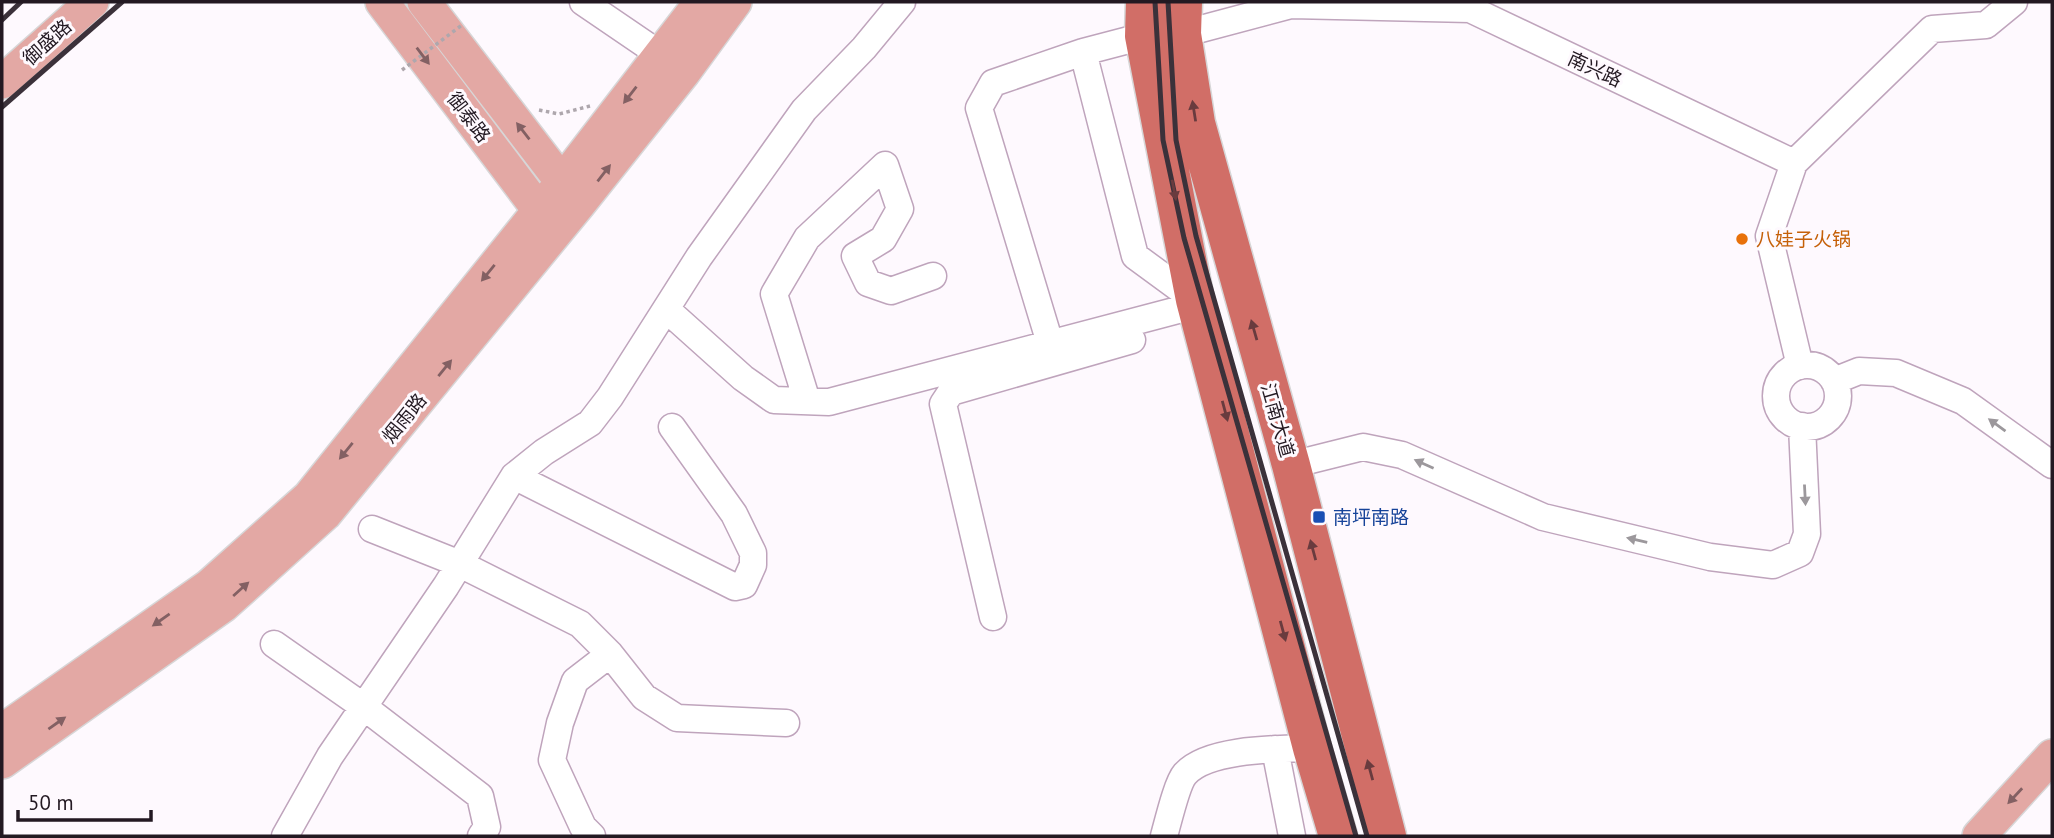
<svg xmlns="http://www.w3.org/2000/svg" width="2054" height="838" font-family="'PT Sans','Noto Sans SC',sans-serif">
	<style>
		.lines { fill: none; stroke-linecap: round; stroke-linejoin: round }
		.minor-casing { stroke: #bfa4bc; stroke-width: 29 }
		.major-casing { stroke: #d7d6d7; stroke-width: 36 }
		.highway-casing { stroke: #d7d6d7; stroke-width: 41 }
		.path { stroke: #aea7ad; stroke-width: 3.5; stroke-dasharray: 3.5 3.5; stroke-linecap: butt }
		.minor { stroke: #fff; stroke-width: 26 }
		.major { stroke: #e3a8a4; stroke-width: 33 }
		.highway { stroke: #d16e67; stroke-width: 38 }
		.rail { stroke: #3b313a; stroke-width: 5 }
		.path-bridge { stroke: #aea7ad; stroke-width: 3.5; stroke-dasharray: 3.5 3.5; stroke-linecap: butt }
		.oneway { fill: #836063 }
		.oneway2 { fill: #693b3e }
		.oneway3 { fill: #9c989c }
		.food-dot { fill: #e8710a; stroke: #fef9fe; stroke-width: 2.5 }
		.transit-dot { fill: #1a4fb4; stroke: #fef9fe; stroke-width: 2.5 }
		.labels { text-anchor: middle; dominant-baseline: central; stroke-width: 6; stroke-linejoin: round; paint-order: stroke }
		.street-label { font-size: 19px; fill: #231922; stroke: #fef9fe }
		.food-label { font-size: 19px; fill: #c56008; stroke: #fef9fe; text-anchor: start }
		.transit-label { font-size: 19px; fill: #164399; stroke: #fef9fe; text-anchor: start }
	</style>
	<rect width="100%" height="100%" fill="#fef9fe"/>
	<g class="lines">
		<!-- minor casing -->
		<g class="minor-casing">
			<path id="minor" d="M 583,2 L 674,64
				M 1182,34 L 1291,5 L 1470,9 L 1794,163 L 1769,236 L 1800,366
				M 1083,52 L 1135,256 L 1195,300
				M 1794,163 L 1932,29 L 1986,25 L 2014,2
				M 666,309 L 743,378 L 774,400 L 829,402 L 1197,305
				M 1050,343 L 979,108 L 993,83 L 1083,52 L 1144,36
				M1776 396a31 31 0 1 1 62 0a31 31 0 1 1-62 0Z
				M 1834,381 L 1859,371 L 1896,373 L 1963,401 L 2052,465
				M 807,401 L 774,294 L 807,238 L 885,165 L 900,209 L 883,239 L 855,256 L 868,283 L 891,291 L 933,276
				M 1291,465 L 1363,447 L 1402,455 L 1543,517 L 1710,557 L 1773,565 L 1800,553 L 1807,534 L 1802,426
				M 514,476 L 735,587 L 744,585 L 753,565 L 753,553 L 734,514 L 672,427
				M 372,529 L 460,564 L 580,624 L 610,654 L 644,697 L 677,718 L 786,723
				M 993,617 L 943,404 L 951,392 L 1132,340
				M 274,644 L 364,707 L 480,796 L 487,827 L 481,836
				M 1275,749 L 1292,836
				M 285,836 L 330,756 L 446,586 L 514,476 L 544,452 L 590,423 L 610,397 L 699,257 L 804,110 L 864,48 L 902,2
				M 592,836 L 583,827 L 552,760 L 560,723 L 575,681 L 610,654
				M 1164,836 C 1168,822 1177,783 1185,774 C 1208,748 1279,749 1312,748"/>
		</g>
		<!-- major casing -->
		<g class="major-casing">
			<path id="major" d="M 382,2 L 551,226
				M 424,2 L 575,199
				M 2,82 L 92,2
				M 2,731 L 209,586 L 309,497 L 562,182 L 701,2
				M 2,762 L 224,605 L 325,514 L 579,204 L 684,72 L 735,2
				M 1979,836 L 2052,756"/>
		</g>
		<!-- highway casing -->
		<g class="highway-casing">
			<path id="highway" d="M 1145,2 L 1144,36 L 1195,300 L 1312,748 L 1338,836
				M 1183,2 L 1182,34 L 1196,123 L 1291,465 L 1387,836"/>
		</g>
		<!-- path -->
		<path class="path" d="M 539,110 L 559,114 L 590,106"/>
		<!-- minor -->
		<use href="#minor" class="minor"/>
		<!-- major -->
		<use href="#major" class="major"/>
		<!-- highway -->
		<use href="#highway" class="highway"/>
		<!-- rail -->
		<path class="rail" d="M 1155,2 L 1163,140 L 1184,238 L 1356,836
			M 1168,2 L 1176,140 L 1196,236 L 1367,836
			M 2,20 L 21,2
			M 2,107 L 122,2"/>
		<!-- path-bridge -->
		<path class="path-bridge" d="M 402,70 L 462,25"/>
	</g>
	<!-- one-way arrows -->
	<defs><path id="oneway-solid" d="M-6-.8H1V-3.2L6.5 0L1 3.2V.8H-6Z" transform="scale(1.75)"/></defs>
	<g class="oneway">
		<use href="#oneway-solid" transform="translate(423 56) rotate(53)"/>
		<use href="#oneway-solid" transform="translate(630 95) rotate(128)"/>
		<use href="#oneway-solid" transform="translate(523 131) rotate(-128)"/>
		<use href="#oneway-solid" transform="translate(604 173) rotate(-52)"/>
		<use href="#oneway-solid" transform="translate(488 273) rotate(129)"/>
		<use href="#oneway-solid" transform="translate(445 368) rotate(-51)"/>
		<use href="#oneway-solid" transform="translate(346 451) rotate(129)"/>
		<use href="#oneway-solid" transform="translate(241 589) rotate(-42)"/>
		<use href="#oneway-solid" transform="translate(161 620) rotate(145)"/>
		<use href="#oneway-solid" transform="translate(57 723) rotate(-35)"/>
		<use href="#oneway-solid" transform="translate(2015 796) rotate(133)"/>
	</g>
	<g class="oneway2">
		<use href="#oneway-solid" transform="translate(1194 111) rotate(-99)"/>
		<use href="#oneway-solid" transform="translate(1174 190) rotate(79)"/>
		<use href="#oneway-solid" transform="translate(1254 330) rotate(-106)"/>
		<use href="#oneway-solid" transform="translate(1225 411) rotate(75)"/>
		<use href="#oneway-solid" transform="translate(1313 550) rotate(-105)"/>
		<use href="#oneway-solid" transform="translate(1283 631) rotate(75)"/>
		<use href="#oneway-solid" transform="translate(1370 770) rotate(-105)"/>
	</g>
	<g class="oneway3">
		<use href="#oneway-solid" transform="translate(1997 425) rotate(-144)"/>
		<use href="#oneway-solid" transform="translate(1424 464) rotate(-156)"/>
		<use href="#oneway-solid" transform="translate(1805 495) rotate(87)"/>
		<use href="#oneway-solid" transform="translate(1637 540) rotate(-167)"/>
	</g>
	<!-- markers -->
	<circle class="food-dot" cx="1742" cy="239" r="7"/>
	<rect class="transit-dot" x="1312" y="510" width="14" height="14" rx="3.5"/>
	<g class="labels">
		<!-- street labels -->
		<g class="street-label">
			<text transform="translate(47 42) rotate(-42)">御盛路</text>
			<text transform="translate(1595 69) rotate(25)">南兴路</text>
			<text transform="translate(469 117) rotate(53)">御泰路</text>
			<text transform="translate(404 418) rotate(-51)">烟雨路</text>
			<text transform="translate(1278 420) rotate(74)">江南大道</text>
		</g>
		<!-- food labels -->
		<g class="food-label">
			<text x="1756" y="239">八娃子火锅</text>
		</g>
		<!-- transit labels -->
		<g class="transit-label">
			<text x="1333" y="517">南坪南路</text>
		</g>
	</g>
	<!-- border -->
	<rect width="2054" height="838" fill="none" stroke="#231922" stroke-width="7"/>
	<!-- scale -->
	<path d="M18 810v10h133v-10" fill="none" stroke="#231922" stroke-width="3.5"/>
	<text x="28" y="810" font-size="21" fill="#231922" stroke="#fef9fe" stroke-width="5" paint-order="stroke">50 m</text>
</svg>
